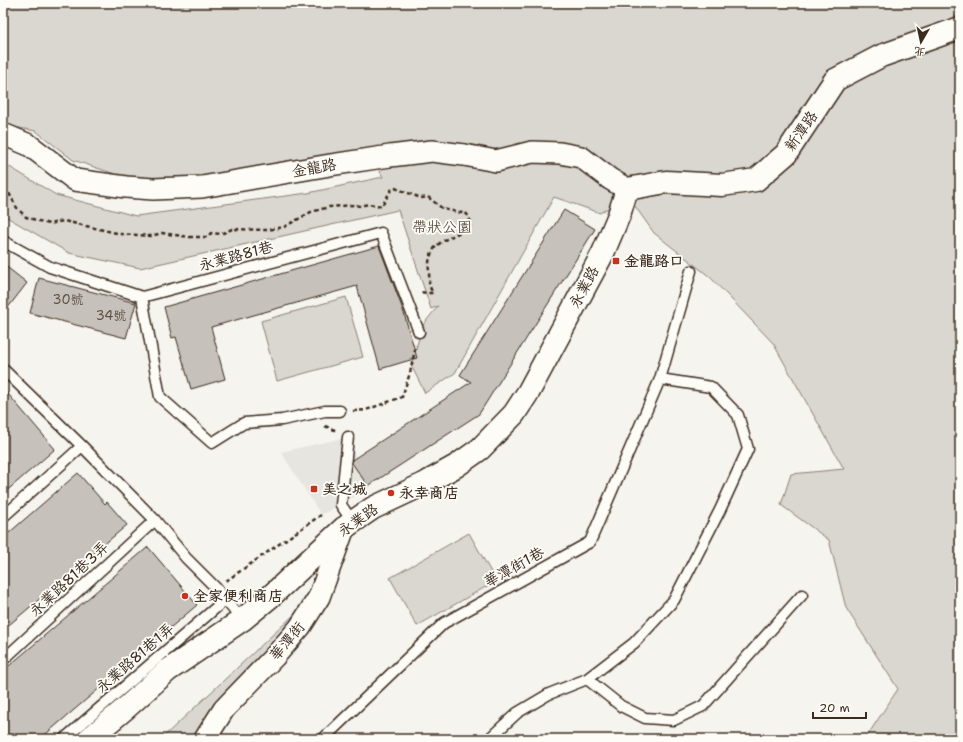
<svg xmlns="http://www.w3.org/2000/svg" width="963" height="742" font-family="'Shantell Sans','LXGW WenKai TC',sans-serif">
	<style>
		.built { fill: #e7e5df }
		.green { fill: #dad6d0; stroke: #8a8077 }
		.building { fill: #c7c1bb; stroke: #3b2a1e }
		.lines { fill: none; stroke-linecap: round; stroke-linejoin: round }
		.service-casing { stroke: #3b2a1e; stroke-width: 13 }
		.minor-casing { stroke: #3b2a1e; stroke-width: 24 }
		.tertiary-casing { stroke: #3b2a1e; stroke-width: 25 }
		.path { stroke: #3b2a1e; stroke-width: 2.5; stroke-dasharray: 4 3; stroke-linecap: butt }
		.service { stroke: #fdfcf7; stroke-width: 10 }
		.minor { stroke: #fdfcf7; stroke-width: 21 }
		.tertiary { stroke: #fdfcf7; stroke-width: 22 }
		.poi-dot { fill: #c8321e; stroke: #fdfcf7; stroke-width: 1.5 }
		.labels { text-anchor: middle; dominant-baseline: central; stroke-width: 3.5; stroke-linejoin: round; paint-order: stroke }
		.number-label { font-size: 13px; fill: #5e5045 }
		.street-label { font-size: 15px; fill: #3b2a1e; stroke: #fdfcf7 }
		.park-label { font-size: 15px; fill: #63554a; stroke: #fdfcf7 }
		.poi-label { font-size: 15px; font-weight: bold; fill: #3b2a1e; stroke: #fdfcf7; text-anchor: start }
	</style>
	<rect width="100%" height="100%" fill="#f5f4ee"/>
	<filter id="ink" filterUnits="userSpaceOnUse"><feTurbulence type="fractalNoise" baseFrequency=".025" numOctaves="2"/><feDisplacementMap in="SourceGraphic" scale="8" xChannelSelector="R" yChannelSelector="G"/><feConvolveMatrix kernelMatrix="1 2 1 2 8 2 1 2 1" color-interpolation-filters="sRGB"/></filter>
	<g filter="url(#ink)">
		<!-- built -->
		<path class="built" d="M 348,437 L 369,489 L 321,515 L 281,452 Z"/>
		<!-- green -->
		<path class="green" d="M 3,3 L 960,3 L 960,739 L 865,739 L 898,689 L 846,608 L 829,540 L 781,505 L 791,474 L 844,469 L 773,343 L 710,277 L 654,233 L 605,164 L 589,160 L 619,201 L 600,213 L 554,197 L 455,373 L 425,393 L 411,365 L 423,325 L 438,306 L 431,309 L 398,210 L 140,268 L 69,253 L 3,215 L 3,163 L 56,195 L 136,216 L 308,193 L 383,177 L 378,168 L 139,182 L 73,160 L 36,131 L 3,125 Z
			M 346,297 L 363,357 L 277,381 L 261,321 Z
			M 469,533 L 496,581 L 417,626 L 390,578 Z
			M 298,611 L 289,656 L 212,737 L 212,739 L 161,739 Z"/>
		<!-- building -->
		<path class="building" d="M 564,210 L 595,229 L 479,414 L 368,486 L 352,463 L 352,460 L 471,382 L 460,375 Z
			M 379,246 L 403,310 L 417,358 L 380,369 L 357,286 L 211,327 L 225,379 L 191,389 L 176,337 L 172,338 L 164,307 Z
			M 3,264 L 27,283 L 3,314 Z
			M 39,278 L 136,303 L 126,338 L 30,313 Z
			M 3,388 L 55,449 L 3,494 Z
			M 78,473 L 105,504 L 107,502 L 127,525 L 3,630 L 3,538 Z
			M 148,547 L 197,605 L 40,739 L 3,739 L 3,671 Z"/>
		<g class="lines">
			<!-- service casing -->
			<g class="service-casing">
				<path id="service" d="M 3,241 L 50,267 L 142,297 L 381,233 L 419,332
					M 142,297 L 160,397 L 212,443 L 244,423 L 282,420 L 325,411 L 340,411
					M 3,369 L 82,446 L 155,520 L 186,558 L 216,588 L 242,620
					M 348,437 L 341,505 L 353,522
					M 3,517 L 82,446
					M 3,660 L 155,520
					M 587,679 L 621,706 L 645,718 L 674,720 L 703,706 L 802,595
					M 64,739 L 226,599
					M 323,739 L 444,623 L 590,542 L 660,379 L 691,271
					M 489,739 L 517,713 L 549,694 L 587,679 L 634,643 L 674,600 L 720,510 L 748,449 L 738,415 L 711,387 L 660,379"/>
			</g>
			<!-- minor casing -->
			<g class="minor-casing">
				<path id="minor" d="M 3,134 L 29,145 L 75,180 L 126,187 L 153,189 L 202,187 L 330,165 L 390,156 L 432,151 L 464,155 L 496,161 L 532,152 L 560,153 L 581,157 L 610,179 L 627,189
					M 205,739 L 224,709 L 275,656 L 300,627 L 319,597 L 344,528"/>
			</g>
			<!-- tertiary casing -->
			<g class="tertiary-casing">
				<path id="tertiary" d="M 89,739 L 127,707 L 167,671 L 242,620 L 271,596 L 344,528 L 373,508 L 424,484 L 456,466 L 480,449 L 514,414 L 529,391 L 603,253 L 619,215 L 627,189 L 666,182 L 722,185 L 756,180 L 786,154 L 835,80 L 881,56 L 960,28"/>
			</g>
			<!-- path -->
			<path class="path" d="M 3,190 L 9,193 L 17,208 L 26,217 L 49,224 L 64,221 L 121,234 L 151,236 L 162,233 L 189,237 L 207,237 L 211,233 L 221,234 L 232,229 L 267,230 L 284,227 L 311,212 L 329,207 L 354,205 L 361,206 L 368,204 L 382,206 L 391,190 L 395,188 L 421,198 L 428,197 L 443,209 L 467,214 L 472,224 C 452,241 426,238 429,273 C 430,283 427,283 433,293 L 428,293 L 419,292
				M 353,411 L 366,410 L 402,397 L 410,373 L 416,345
				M 325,426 L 337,431
				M 226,581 L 321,515"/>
			<!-- service -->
			<use href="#service" class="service"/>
			<!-- minor -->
			<use href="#minor" class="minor"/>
			<!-- tertiary -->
			<use href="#tertiary" class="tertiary"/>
		</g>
	</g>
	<!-- markers -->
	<g class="poi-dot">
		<rect x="612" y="257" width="8" height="8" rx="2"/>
		<rect x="310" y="485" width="8" height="8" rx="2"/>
		<circle cx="391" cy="493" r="4"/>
		<circle cx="185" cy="596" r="4"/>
	</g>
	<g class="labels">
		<!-- number labels -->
		<g class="number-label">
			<text x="68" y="299">30號</text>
			<text x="111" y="315">34號</text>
		</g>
		<!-- street labels -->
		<g class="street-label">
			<text transform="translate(801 131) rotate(-55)">新潭路</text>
			<text transform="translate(314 168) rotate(-10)">金龍路</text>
			<text transform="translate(236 256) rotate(-15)">永業路81巷</text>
			<text transform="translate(584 287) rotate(-62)">永業路</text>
			<text transform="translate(358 520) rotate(-35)">永業路</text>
			<text transform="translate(514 567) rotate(-29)">華潭街1巷</text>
			<text transform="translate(69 579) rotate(-43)">永業路81巷3弄</text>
			<text transform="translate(287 641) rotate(-50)">華潭街</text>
			<text transform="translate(135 658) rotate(-41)">永業路81巷1弄</text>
		</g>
		<!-- park labels -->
		<g class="park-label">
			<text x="442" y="227">帶狀公園</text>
		</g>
		<!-- poi labels -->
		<g class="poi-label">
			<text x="624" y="261">金龍路口</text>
			<text x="322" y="489">美之城</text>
			<text x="399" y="493">永幸商店</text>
			<text x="193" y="596">全家便利商店</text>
		</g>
	</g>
	<!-- margin -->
	<rect width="963" height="742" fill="none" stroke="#fdfcf7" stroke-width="16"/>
	<rect x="8" y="8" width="947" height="726" fill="none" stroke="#3b2a1e" stroke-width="1.5" filter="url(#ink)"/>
	<!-- north arrow -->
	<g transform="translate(921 42) rotate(189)" stroke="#fdfcf7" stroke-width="3" paint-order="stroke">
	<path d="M0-3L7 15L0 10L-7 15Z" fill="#3b2a1e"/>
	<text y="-6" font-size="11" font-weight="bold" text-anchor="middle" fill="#3b2a1e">北</text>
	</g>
	<!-- scale -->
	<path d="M813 712v6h53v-6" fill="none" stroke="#3b2a1e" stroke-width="2"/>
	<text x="819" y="712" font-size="12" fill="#3b2a1e" stroke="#fdfcf7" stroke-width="3" paint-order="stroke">20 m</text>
</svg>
